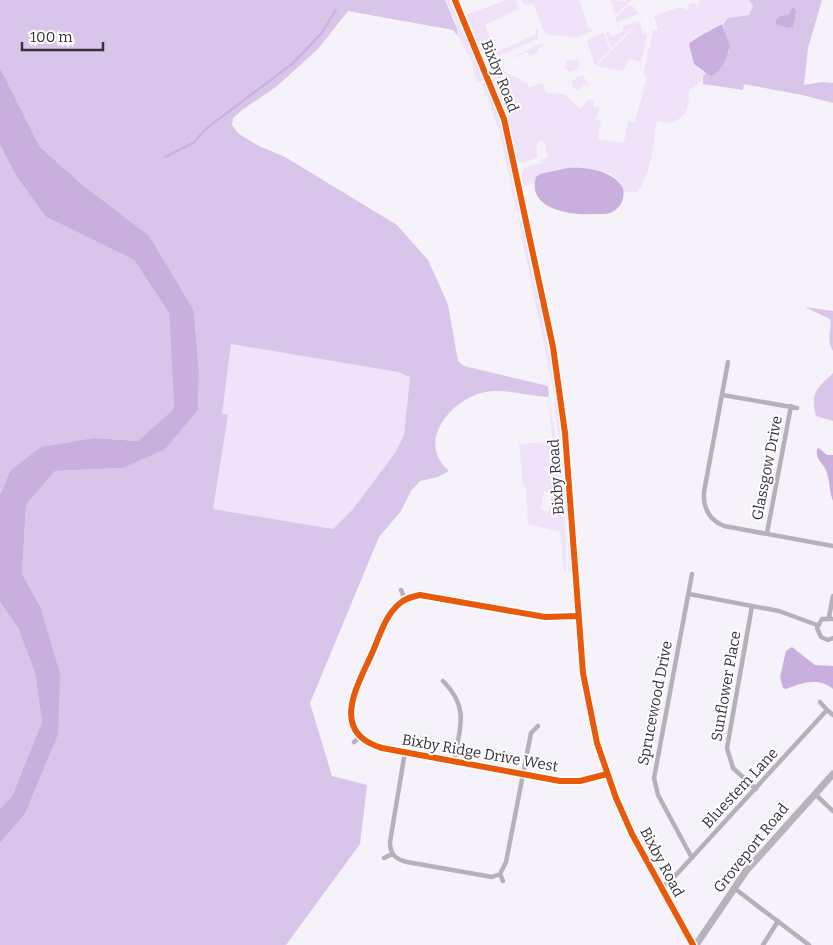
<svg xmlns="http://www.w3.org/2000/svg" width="833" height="945" font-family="Bitter,serif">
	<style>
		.green { fill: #efe2f9 }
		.forest { fill: #d9c4ea; fill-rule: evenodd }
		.water { fill: #c9afdd }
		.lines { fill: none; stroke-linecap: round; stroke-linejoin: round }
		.stream { stroke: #c9afdd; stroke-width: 2 }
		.minor { stroke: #b5b0b9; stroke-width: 4.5 }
		.tertiary { stroke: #b5b0b9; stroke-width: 5.5 }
		.primary { stroke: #b8b2bd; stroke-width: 7 }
		.cycleway-casing { stroke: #fff; stroke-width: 9 }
		.cycleway { stroke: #e8590c; stroke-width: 6 }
		.labels { text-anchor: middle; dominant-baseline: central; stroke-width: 4; stroke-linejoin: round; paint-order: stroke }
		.street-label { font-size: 15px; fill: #36313a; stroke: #fff }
	</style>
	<rect width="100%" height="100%" fill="#f6f2fa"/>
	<!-- green -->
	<path class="green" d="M 445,0 L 451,0 L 486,80 L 477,83 L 471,59 L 457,35 L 455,20 Z
		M 506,0 L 516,0 L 519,9 L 485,25 L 492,43 L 485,47 L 490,59 L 486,60 L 466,15 Z
		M 522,0 L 579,0 L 589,29 L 592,28 L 593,31 L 576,38 L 547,34 L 544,32 L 533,3 L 525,6 Z
		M 610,0 L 616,0 L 619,3 L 618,0 L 621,2 L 624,0 L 623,4 L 626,0 L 631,0 L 616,15 Z
		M 700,0 L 749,0 L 753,6 L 749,15 L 728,18 L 710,33 L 694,39 L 689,44 L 698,68 L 706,73 L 701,81 L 689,91 C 689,106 687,118 670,123 L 657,121 C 653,143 652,175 637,192 L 624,192 C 618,159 556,168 536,179 L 535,183 L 522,186 C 520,169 524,165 541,164 L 540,160 L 548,158 L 545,143 L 541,141 L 537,144 L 537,158 L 521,163 L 518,161 L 504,108 L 492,79 L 495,78 L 493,71 L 498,68 L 527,83 L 529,88 L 542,83 L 546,93 L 564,94 L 580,109 L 589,99 L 593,101 L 594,107 L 599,108 L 598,114 L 594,119 L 601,120 L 598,139 L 624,143 L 628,121 L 635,122 L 647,76 L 643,75 L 653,31 L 658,29 L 654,16 L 680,7 L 689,10 L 690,7 L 687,5 L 694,2 L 696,6 L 699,4 Z
		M 629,5 L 633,6 L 636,12 L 640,13 L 615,23 L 616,18 Z
		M 642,20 L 638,22 L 611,48 L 606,33 L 609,32 L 611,37 L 623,31 L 623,26 Z
		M 643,21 L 640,24 L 643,34 L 647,33 L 647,36 L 641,62 L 629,59 L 623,71 L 596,66 L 638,23 Z
		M 535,30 L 538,30 L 538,39 L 497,56 L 495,55 L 496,52 L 535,35 Z
		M 604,33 L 610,50 L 595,65 L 587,42 L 589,39 Z
		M 543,43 L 543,45 L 538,48 L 539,52 L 530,56 L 528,52 L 505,61 Z
		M 577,55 L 580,68 L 569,72 L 565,68 L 567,59 L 576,60 Z
		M 583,75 L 589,86 L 584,84 L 578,90 L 572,85 L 572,79 L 576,80 L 576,77 Z
		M 486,82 L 503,126 L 521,212 L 517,213 L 500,133 L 482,83 Z
		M 518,218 L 524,222 L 557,393 L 555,398 Z
		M 231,344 L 398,372 L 410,377 L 404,435 L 395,453 L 353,509 L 333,529 L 212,509 L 228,416 L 222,414 Z
		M 549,396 L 560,467 L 545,467 L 545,471 L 561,470 L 562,490 L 555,493 L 544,491 L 541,510 L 549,511 L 551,495 L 562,494 L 566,536 L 566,572 L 564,571 L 560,532 L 528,524 L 526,488 L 523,486 L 519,444 L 548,442 L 552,438 Z
		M 554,400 L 558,402 L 564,465 L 562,466 Z
		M 564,494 L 567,496 L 569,535 Z
		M 569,541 L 570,543 L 572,573 L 568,572 Z"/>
	<!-- forest -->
	<path class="forest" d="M 0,0 L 445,0 L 457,29 L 457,35 L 453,30 L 348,11 L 318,49 L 276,87 L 242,110 L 233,118 L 232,125 L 239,134 L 259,146 L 285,157 L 397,225 L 428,260 L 440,286 L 448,305 L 458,361 L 464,366 L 548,386 L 549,396 L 546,397 C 526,396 505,388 485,392 C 451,399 415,442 449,471 L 438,477 L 420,481 L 411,491 L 401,511 L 379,537 L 310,703 L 332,776 L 367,785 L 360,844 L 286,945 L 0,945 L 0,843 L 25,814 L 58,735 L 40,606 L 22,574 L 26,505 L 55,471 L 123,468 L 198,410 L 199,373 L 194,311 L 85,187 L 40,147 L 0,68 ZM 231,344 L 398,372 L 410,377 L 404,435 L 395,453 L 353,509 L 333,529 L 213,509 L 228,415 L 222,414 Z
		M 749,0 L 822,0 L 808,48 L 804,85 L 821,82 L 833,83 L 833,103 L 802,95 L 744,84 L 743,90 L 703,84 L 703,76 L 706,73 L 710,76 L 729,51 L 723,24 L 728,18 L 749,15 L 753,6 Z
		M 0,145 L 16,176 L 46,217 L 134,260 L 169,313 L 174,410 L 139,441 L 95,438 L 10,471 L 0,495 Z
		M 805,307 L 833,311 L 833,351 C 825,337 833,331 830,319 Z
		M 833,373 L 833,421 L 816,416 C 810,391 817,389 833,373 Z
		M 0,602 L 18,628 L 35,673 L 42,722 L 12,796 L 0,809 Z"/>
	<!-- water -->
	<path class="water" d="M 793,7 L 796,11 L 793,27 L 788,28 L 776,24 L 776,20 L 780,16 L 788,15 Z
		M 722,24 L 730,46 C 727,56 721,74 710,76 L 694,64 L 689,44 C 693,39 714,29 722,24 Z
		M 0,68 L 40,147 L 85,187 L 149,236 L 194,311 L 199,373 L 198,410 L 165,449 L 123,468 L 55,471 L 26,505 L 22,574 L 40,606 L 60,674 L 58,735 L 25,814 L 0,843 L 0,809 L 12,796 L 42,722 L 35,673 L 18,628 L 0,602 L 0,495 L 10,471 L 41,447 L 95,438 L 138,441 L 174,409 L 169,313 L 134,260 L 46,217 L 16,176 L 0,145 Z
		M 568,168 C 587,167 612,170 623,188 C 625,197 622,206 614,211 C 609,215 600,214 595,214 C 573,216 526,210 536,177 L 540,174 Z
		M 819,448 L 827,455 L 833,455 L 833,501 C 829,491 830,480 826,470 C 822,462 815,459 817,449 Z
		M 792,647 L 815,665 L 833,666 L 833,689 C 819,677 801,683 786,689 L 783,688 L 780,677 L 786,651 Z"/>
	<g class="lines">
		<!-- stream -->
		<path class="stream" d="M 165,157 L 193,143 L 207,128 L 292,64 L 321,34 L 336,10"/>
		<!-- minor -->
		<path class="minor" d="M 728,362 L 704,492 C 703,508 709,520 724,526 L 833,546
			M 723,395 L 797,408
			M 767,533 L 791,406
			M 401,590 L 405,599
			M 689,594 L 779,611 L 817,625
			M 752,606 L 727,748 L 733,768 L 756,789
			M 578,616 L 545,617 L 420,595 C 412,597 405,598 399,604 C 385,616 380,635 373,651 C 358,685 328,732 382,748 L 560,781 L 580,781 L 607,774
			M 829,617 L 833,596
			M 833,619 L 822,619 L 817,628 L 821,637 L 828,640 L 833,638
			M 443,681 C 470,708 460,727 454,761
			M 827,710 L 833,715
			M 354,742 L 361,736
			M 405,752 L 390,842 C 390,854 395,859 407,862 L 492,877 L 500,874 L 506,862 L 531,733 L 538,726
			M 815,794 L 833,811
			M 384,858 L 392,854
			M 692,858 L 658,795 L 654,778 L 692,574
			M 500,874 L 503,881
			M 661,888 L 675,876 L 827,710 L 820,702
			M 734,888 L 809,945
			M 763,945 L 778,921"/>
		<!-- tertiary -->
		<path class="tertiary" d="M 455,0 L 504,119 L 553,347 L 565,433 L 583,673 L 597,743 L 616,798 L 632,834 L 693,945"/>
		<!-- primary -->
		<path class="primary" d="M 696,945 L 746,871 L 833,774"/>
		<!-- cycleway casing -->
		<g class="cycleway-casing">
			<path id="cycleway" d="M 455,0 L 504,119 L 553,347 L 565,433 L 583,673 L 597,743 L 616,798 L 632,834 L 693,945
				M 578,616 L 545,617 L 420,595 C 412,597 405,598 399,604 C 385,616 380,635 373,651 C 358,685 328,732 382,748 L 560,781 L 580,781 L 607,774"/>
		</g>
		<!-- cycleway -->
		<use href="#cycleway" class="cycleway"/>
	</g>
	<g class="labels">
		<!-- street labels -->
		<g class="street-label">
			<text transform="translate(500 76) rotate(68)">Bixby Road</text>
			<text transform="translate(767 468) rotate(-79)">Glassgow Drive</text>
			<text transform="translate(556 477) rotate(-94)">Bixby Road</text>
			<text transform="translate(726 686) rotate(-80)">Sunflower Place</text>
			<text transform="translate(655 703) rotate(-79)">Sprucewood Drive</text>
			<text transform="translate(480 753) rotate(10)">Bixby Ridge Drive West</text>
			<text transform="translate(740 788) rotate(-47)">Bluestem Lane</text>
			<text transform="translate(751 848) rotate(-51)">Groveport Road</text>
			<text transform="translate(662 862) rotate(62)">Bixby Road</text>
		</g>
	</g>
	<!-- scale -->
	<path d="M22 42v8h81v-8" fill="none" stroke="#36313a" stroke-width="2.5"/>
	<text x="30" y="42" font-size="15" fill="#36313a" stroke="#ffffff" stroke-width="4" paint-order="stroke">100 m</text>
</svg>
